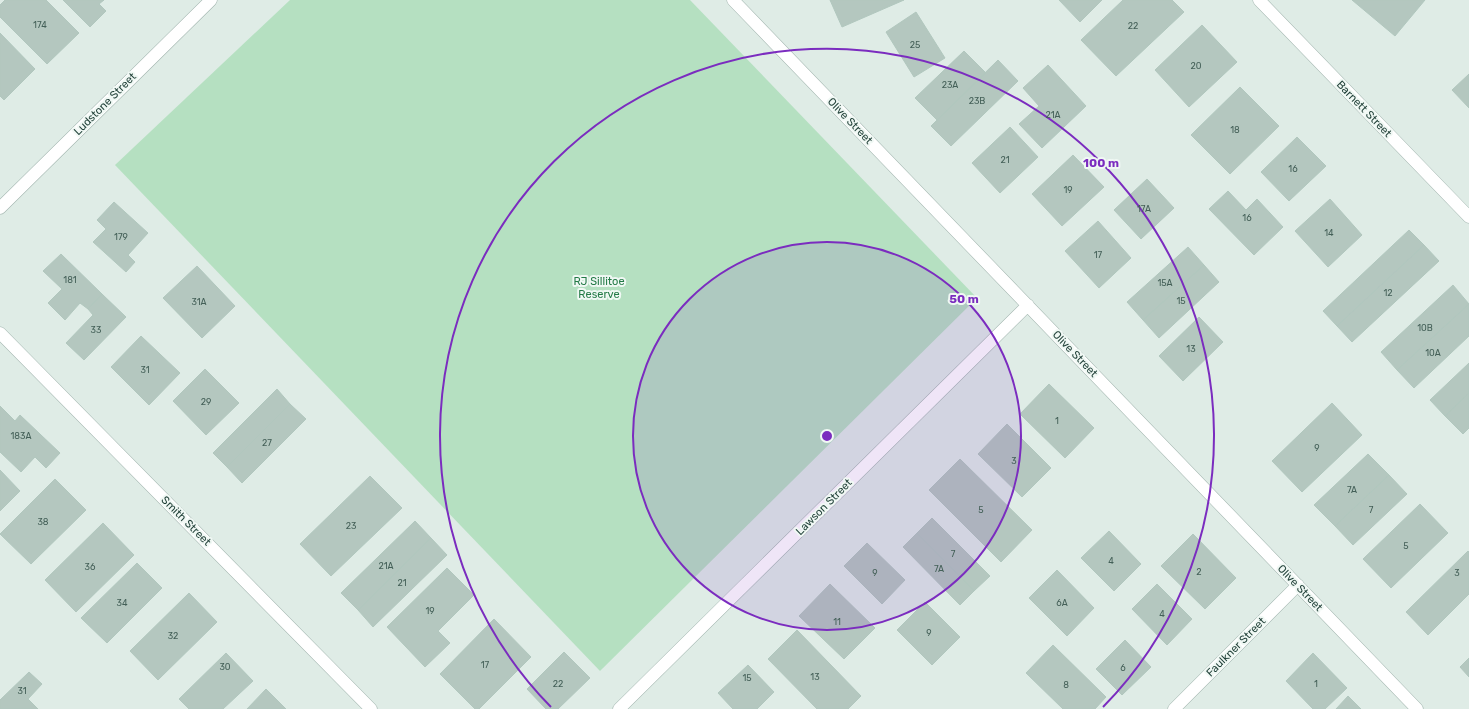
<svg xmlns="http://www.w3.org/2000/svg" width="1469" height="709" font-family="Rubik,sans-serif">
	<style>
		.green { fill: #b5e0c1 }
		.building { fill: #b4c7bf; stroke: #b1c7be }
		.lines { fill: none; stroke-linecap: round; stroke-linejoin: round }
		.minor-casing { stroke: #a1b4ae; stroke-width: 13 }
		.tertiary-casing { stroke: #a1b4ae; stroke-width: 13 }
		.minor { stroke: #fff; stroke-width: 12 }
		.tertiary { stroke: #fff; stroke-width: 12 }
		.ring { fill: none; stroke: #7b2cbf; stroke-width: 2 }
		.labels { text-anchor: middle; dominant-baseline: central; stroke-width: 4; stroke-linejoin: round; paint-order: stroke }
		.number-label { font-size: 9px; fill: #446058 }
		.street-label { font-size: 11px; fill: #1e3e36; stroke: #f0f8f4 }
		.park-label { font-size: 11px; fill: #237a46; stroke: #f0f8f4 }
		.centre { fill: #7b2cbf; stroke: #f0f8f4; stroke-width: 2 }
		.ring-label { font-size: 12px; text-anchor: middle; font-weight: bold; fill: #7b2cbf; stroke: #f0f8f4; stroke-width: 4; stroke-linejoin: round; paint-order: stroke }
	</style>
	<rect width="100%" height="100%" fill="#dfece6"/>
	<!-- green -->
	<path class="green" d="M 290,0 L 690,0 L 977,298 L 600,671 L 115,165 Z"/>
	<!-- building -->
	<path class="building" d="M 5,0 L 46,0 L 79,33 L 47,64 L 0,17 L 0,5 Z
		M 63,0 L 104,0 L 99,4 L 106,11 L 90,27 Z
		M 830,0 L 904,0 L 842,27 Z
		M 1059,0 L 1102,0 L 1080,22 Z
		M 1123,0 L 1172,0 L 1184,12 L 1116,76 L 1081,40 Z
		M 1352,0 L 1425,0 L 1395,36 Z
		M 916,12 L 945,58 L 914,77 L 886,32 Z
		M 1202,25 L 1237,62 L 1189,107 L 1155,70 Z
		M 0,33 L 35,69 L 4,100 L 0,96 Z
		M 964,51 L 986,73 L 937,120 L 915,98 Z
		M 998,60 L 1018,81 L 951,146 L 931,126 Z
		M 1048,65 L 1086,106 L 1042,148 L 1019,124 L 1039,106 L 1023,88 Z
		M 1469,74 L 1469,108 L 1452,90 Z
		M 1240,87 L 1279,126 L 1230,174 L 1191,135 Z
		M 1010,127 L 1038,157 L 1000,193 L 972,163 Z
		M 1297,137 L 1326,166 L 1289,201 L 1261,172 Z
		M 1073,155 L 1104,187 L 1062,226 L 1032,194 Z
		M 1147,179 L 1174,208 L 1141,239 L 1114,210 Z
		M 1228,191 L 1246,210 L 1257,199 L 1283,227 L 1254,255 L 1209,209 Z
		M 1330,199 L 1362,235 L 1328,267 L 1295,231 Z
		M 114,202 L 148,233 L 128,255 L 135,262 L 126,272 L 93,242 L 106,229 L 97,220 Z
		M 1098,221 L 1131,258 L 1099,288 L 1065,251 Z
		M 1409,230 L 1424,245 L 1337,326 L 1323,311 Z
		M 1424,245 L 1439,261 L 1352,342 L 1337,326 Z
		M 1188,247 L 1204,265 L 1143,320 L 1127,302 Z
		M 61,254 L 102,294 L 88,309 L 80,303 L 65,320 L 48,303 L 62,289 L 43,271 Z
		M 1204,265 L 1219,282 L 1159,338 L 1143,320 Z
		M 197,266 L 235,306 L 202,338 L 163,298 Z
		M 1453,285 L 1469,304 L 1397,370 L 1381,352 Z
		M 102,294 L 126,317 L 84,360 L 66,343 L 93,315 L 88,309 Z
		M 1469,304 L 1469,336 L 1414,388 L 1397,370 Z
		M 1199,317 L 1223,342 L 1183,381 L 1159,356 Z
		M 141,336 L 180,373 L 149,405 L 111,367 Z
		M 1469,363 L 1469,393 L 1445,416 L 1430,400 Z
		M 205,369 L 239,403 L 206,435 L 173,401 Z
		M 1049,384 L 1094,428 L 1065,458 L 1020,414 Z
		M 277,389 L 290,404 L 227,467 L 213,453 Z
		M 1469,393 L 1469,428 L 1463,434 L 1445,416 Z
		M 1332,403 L 1362,435 L 1302,492 L 1272,461 Z
		M 290,404 L 306,419 L 242,483 L 227,467 Z
		M 0,406 L 15,421 L 20,415 L 60,453 L 46,468 L 35,457 L 21,472 L 0,452 Z
		M 1007,424 L 1051,468 L 1022,497 L 978,454 Z
		M 1368,454 L 1389,475 L 1335,526 L 1314,505 Z
		M 960,459 L 1032,530 L 1001,562 L 929,490 Z
		M 0,470 L 20,491 L 0,511 Z
		M 1389,475 L 1407,494 L 1353,545 L 1335,526 Z
		M 370,476 L 402,508 L 331,576 L 300,544 Z
		M 55,479 L 86,510 L 31,564 L 0,534 Z
		M 1420,504 L 1448,533 L 1391,588 L 1363,559 Z
		M 932,518 L 990,576 L 974,591 L 917,533 Z
		M 415,521 L 431,538 L 358,610 L 341,593 Z
		M 103,523 L 134,555 L 76,612 L 45,580 Z
		M 1109,531 L 1141,564 L 1114,591 L 1081,558 Z
		M 917,533 L 974,591 L 960,605 L 903,547 Z
		M 1193,534 L 1236,578 L 1205,609 L 1161,566 Z
		M 431,538 L 447,555 L 373,627 L 358,610 Z
		M 867,543 L 905,580 L 882,604 L 844,566 Z
		M 1468,551 L 1469,552 L 1469,594 L 1428,635 L 1406,612 Z
		M 137,563 L 162,588 L 107,643 L 81,618 Z
		M 447,568 L 474,595 L 438,631 L 450,643 L 425,667 L 387,627 Z
		M 1057,570 L 1094,608 L 1067,636 L 1029,598 Z
		M 830,584 L 875,628 L 844,659 L 799,616 Z
		M 1157,584 L 1192,619 L 1167,645 L 1132,609 Z
		M 189,593 L 217,622 L 158,680 L 130,651 Z
		M 925,602 L 960,637 L 932,665 L 897,630 Z
		M 494,619 L 531,657 L 479,709 L 475,709 L 440,674 Z
		M 797,630 L 861,696 L 848,709 L 817,709 L 768,659 Z
		M 1125,640 L 1151,667 L 1122,695 L 1096,669 Z
		M 1053,645 L 1106,697 L 1095,709 L 1063,709 L 1026,673 Z
		M 564,652 L 590,678 L 558,709 L 546,709 L 527,689 Z
		M 226,653 L 253,681 L 223,709 L 189,709 L 179,699 Z
		M 1313,653 L 1347,688 L 1325,709 L 1313,709 L 1286,681 Z
		M 1469,658 L 1469,677 L 1460,667 Z
		M 748,665 L 774,692 L 757,709 L 733,709 L 718,693 Z
		M 29,672 L 42,684 L 28,699 L 38,709 L 0,709 L 0,700 Z
		M 266,689 L 286,709 L 247,709 Z
		M 1348,696 L 1361,709 L 1336,709 Z"/>
	<g class="lines">
		<!-- minor casing -->
		<g class="minor-casing">
			<path id="minor" d="M 733,0 L 1417,709
				M 1259,0 L 1469,217
				M 0,333 L 371,709
				M 619,709 L 1028,305
				M 1174,709 L 1298,585"/>
		</g>
		<!-- tertiary casing -->
		<g class="tertiary-casing">
			<path id="tertiary" d="M 0,208 L 211,0"/>
		</g>
		<!-- minor -->
		<use href="#minor" class="minor"/>
		<!-- tertiary -->
		<use href="#tertiary" class="tertiary"/>
	</g>
	<!-- distance rings -->
	<circle cx="827" cy="436" r="194" fill="#7b2cbf" fill-opacity=".12"/>
	<g class="ring">
		<circle cx="827" cy="436" r="194"/>
		<path d="M551 707A387 387 0 1 1 1103 707"/>
	</g>
	<g class="labels">
		<!-- number labels -->
		<g class="number-label">
			<text x="40" y="25">174</text>
			<text x="1133" y="26">22</text>
			<text x="915" y="45">25</text>
			<text x="1196" y="66">20</text>
			<text x="950" y="85">23A</text>
			<text x="977" y="101">23B</text>
			<text x="1053" y="115">21A</text>
			<text x="1235" y="130">18</text>
			<text x="1005" y="160">21</text>
			<text x="1293" y="169">16</text>
			<text x="1068" y="190">19</text>
			<text x="1144" y="209">17A</text>
			<text x="1247" y="218">16</text>
			<text x="1329" y="233">14</text>
			<text x="121" y="237">179</text>
			<text x="1098" y="255">17</text>
			<text x="70" y="280">181</text>
			<text x="1165" y="283">15A</text>
			<text x="1388" y="293">12</text>
			<text x="1181" y="301">15</text>
			<text x="199" y="302">31A</text>
			<text x="1425" y="328">10B</text>
			<text x="96" y="330">33</text>
			<text x="1191" y="349">13</text>
			<text x="1433" y="353">10A</text>
			<text x="145" y="370">31</text>
			<text x="206" y="402">29</text>
			<text x="1057" y="421">1</text>
			<text x="21" y="436">183A</text>
			<text x="267" y="443">27</text>
			<text x="1317" y="448">9</text>
			<text x="1014" y="461">3</text>
			<text x="1352" y="490">7A</text>
			<text x="981" y="510">5</text>
			<text x="1371" y="510">7</text>
			<text x="43" y="522">38</text>
			<text x="351" y="526">23</text>
			<text x="1406" y="546">5</text>
			<text x="953" y="554">7</text>
			<text x="1111" y="561">4</text>
			<text x="386" y="566">21A</text>
			<text x="90" y="567">36</text>
			<text x="939" y="569">7A</text>
			<text x="1199" y="572">2</text>
			<text x="875" y="573">9</text>
			<text x="1457" y="573">3</text>
			<text x="402" y="583">21</text>
			<text x="122" y="603">34</text>
			<text x="1062" y="603">6A</text>
			<text x="430" y="611">19</text>
			<text x="1162" y="614">4</text>
			<text x="837" y="622">11</text>
			<text x="929" y="633">9</text>
			<text x="173" y="636">32</text>
			<text x="485" y="665">17</text>
			<text x="225" y="667">30</text>
			<text x="1123" y="668">6</text>
			<text x="815" y="677">13</text>
			<text x="747" y="678">15</text>
			<text x="558" y="684">22</text>
			<text x="1316" y="684">1</text>
			<text x="1066" y="685">8</text>
			<text x="22" y="691">31</text>
		</g>
		<!-- street labels -->
		<g class="street-label">
			<text transform="translate(105 104) rotate(-45)">Ludstone Street</text>
			<text transform="translate(1364 109) rotate(46)">Barnett Street</text>
			<text transform="translate(850 121) rotate(46)">Olive Street</text>
			<text transform="translate(1075 354) rotate(46)">Olive Street</text>
			<text transform="translate(824 507) rotate(-45)">Lawson Street</text>
			<text transform="translate(186 521) rotate(45)">Smith Street</text>
			<text transform="translate(1300 588) rotate(46)">Olive Street</text>
			<text transform="translate(1236 647) rotate(-45)">Faulkner Street</text>
		</g>
		<!-- park labels -->
		<g class="park-label">
			<text x="599" y="281">RJ Sillitoe<tspan x="599" dy="13">Reserve</tspan></text>
		</g>
	</g>
	<circle cx="827" cy="436" r="6" class="centre"/>
	<g class="ring-label">
		<text x="1101" y="167">100 m</text>
		<text x="964" y="303">50 m</text>
	</g>
</svg>
